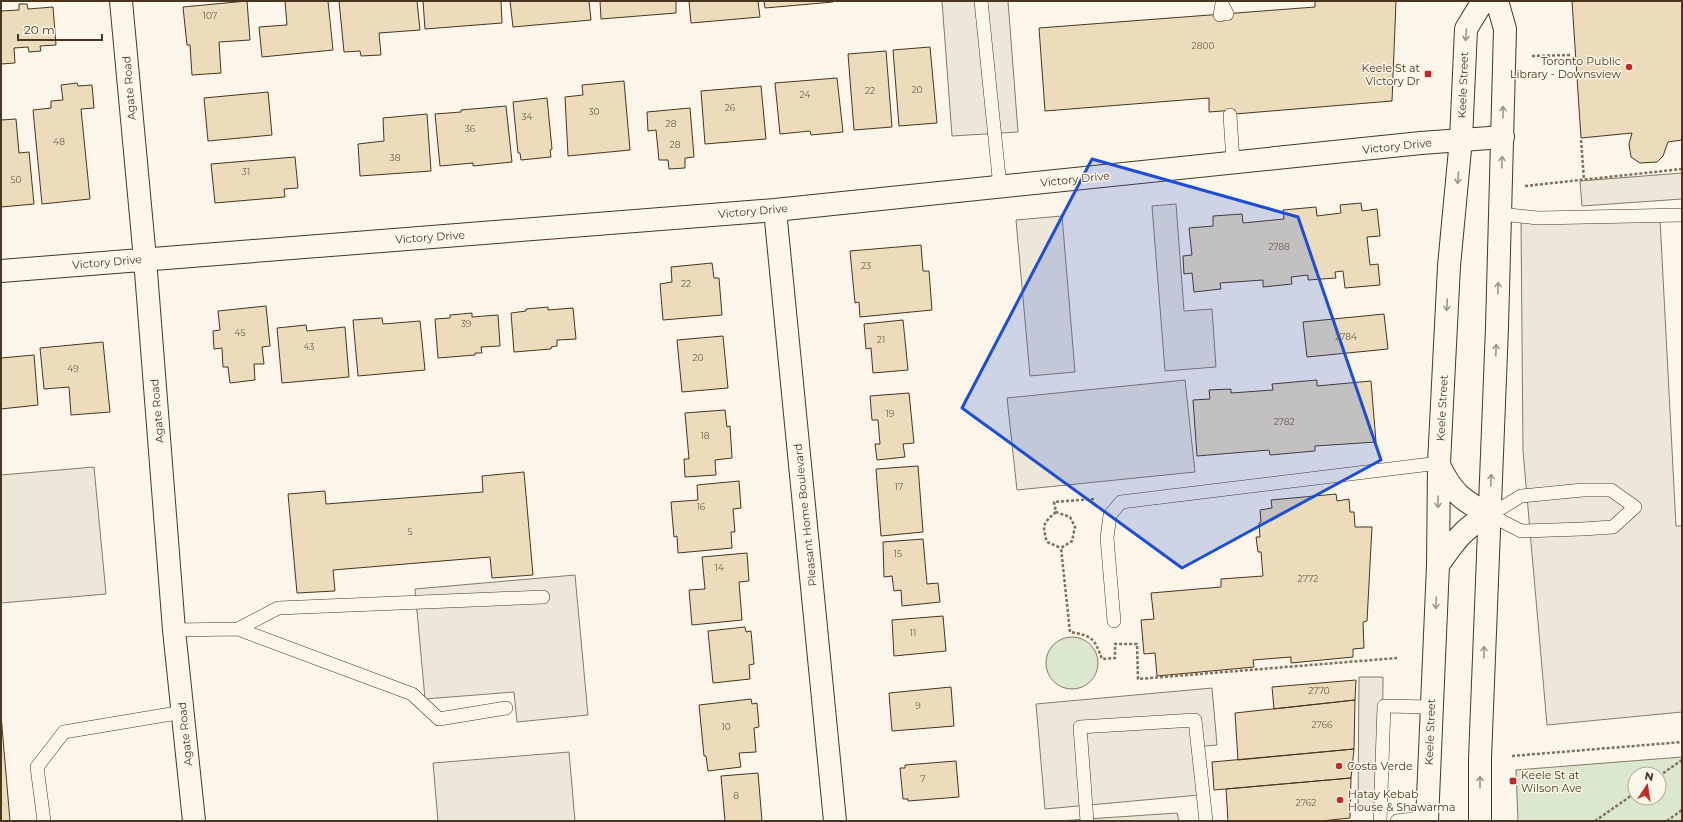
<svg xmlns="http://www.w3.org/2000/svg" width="1683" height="822" font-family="Montserrat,sans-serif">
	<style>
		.green { fill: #dce7d0; stroke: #887966; fill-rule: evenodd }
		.parking { fill: #ede7d9; stroke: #887966 }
		.building { fill: #ecdcbc; stroke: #4a3520 }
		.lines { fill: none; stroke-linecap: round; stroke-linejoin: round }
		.lane-casing { stroke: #4a3520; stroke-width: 14 }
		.street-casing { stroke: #4a3520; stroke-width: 24 }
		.secondary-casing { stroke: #4a3520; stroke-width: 24 }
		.path { stroke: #7f6f5c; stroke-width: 2.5; stroke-dasharray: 3 2; stroke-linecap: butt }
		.lane { stroke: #fbf6e9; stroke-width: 13 }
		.street { stroke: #fbf6e9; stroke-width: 22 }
		.secondary { stroke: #fbf6e9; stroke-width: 22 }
		.oneway { stroke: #a29684 }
		.marked { fill: #1d4ed8; fill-opacity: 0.2; stroke: #1d4ed8; stroke-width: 3; stroke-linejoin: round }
		.poi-dot { fill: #c62828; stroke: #fbf6e9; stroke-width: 1.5 }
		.labels { text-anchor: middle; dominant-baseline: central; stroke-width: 3; stroke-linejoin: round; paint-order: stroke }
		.number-label { font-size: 9px; fill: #725f47 }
		.poi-label { font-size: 11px; fill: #4a3520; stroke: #fbf6e9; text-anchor: start }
		.street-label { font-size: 11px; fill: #4a3520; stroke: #fbf6e9 }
	</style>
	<rect width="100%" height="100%" fill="#fbf6e9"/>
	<!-- green -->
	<path class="green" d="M1046 663a26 26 0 1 1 52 0a26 26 0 1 1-52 0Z
		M 1682,757 L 1682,821 L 1518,821 L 1516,770 ZM 1635,774 L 1659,774 L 1659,798 L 1635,798 Z"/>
	<!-- parking -->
	<path class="parking" d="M 942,1 L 1008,1 L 1018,132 L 952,136 Z
		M 1682,173 L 1682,199 L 1582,206 L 1580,181 Z
		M 1176,204 L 1184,311 L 1212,309 L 1216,367 L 1165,371 L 1152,206 Z
		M 1062,216 L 1075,372 L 1030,376 L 1016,220 Z
		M 1660,219 L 1676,526 L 1682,526 L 1682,712 L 1547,725 L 1523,451 L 1521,220 Z
		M 1185,380 L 1195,472 L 1017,490 L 1007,398 Z
		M 94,467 L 106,594 L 1,603 L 1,475 Z
		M 575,575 L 588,715 L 517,722 L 514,692 L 425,699 L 415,589 Z
		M 1359,677 L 1383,677 L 1382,808 L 1358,808 Z
		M 1212,688 L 1217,745 L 1194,747 L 1199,795 L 1045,809 L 1036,704 Z
		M 569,752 L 575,821 L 438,821 L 433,763 Z
		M 1177,813 L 1179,821 L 1058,821 Z"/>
	<!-- building -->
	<path class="building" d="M 247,1 L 250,40 L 219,42 L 221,73 L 192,75 L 190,45 L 187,45 L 183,7 Z
		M 285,1 L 328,1 L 333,50 L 262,57 L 259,27 L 287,25 Z
		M 339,1 L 417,1 L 420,30 L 379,33 L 381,55 L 361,56 L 360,51 L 344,52 Z
		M 423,1 L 501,1 L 502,23 L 425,29 Z
		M 510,1 L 589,1 L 591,20 L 513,27 Z
		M 600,1 L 676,1 L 676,13 L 601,19 Z
		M 689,1 L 758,1 L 760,17 L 691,23 Z
		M 764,1 L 833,1 L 833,2 L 765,8 Z
		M 1315,1 L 1396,1 L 1392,101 L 1235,114 L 1235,110 L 1209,112 L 1209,98 L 1045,111 L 1039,28 L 1315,7 Z
		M 1572,1 L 1682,1 L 1682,140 L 1668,142 L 1663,156 L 1657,162 L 1640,163 L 1631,157 L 1629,144 L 1632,133 L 1581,138 Z
		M 19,4 L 27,4 L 28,9 L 53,7 L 56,45 L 40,46 L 41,51 L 29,52 L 28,47 L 14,48 L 15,63 L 1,64 L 1,11 L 19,10 Z
		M 930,47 L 937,123 L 899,126 L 893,50 Z
		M 886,51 L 892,127 L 854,130 L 848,54 Z
		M 837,78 L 843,132 L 811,135 L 810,131 L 780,134 L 775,83 Z
		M 624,81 L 630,150 L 568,156 L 565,97 L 583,95 L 582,85 Z
		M 77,83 L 78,86 L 92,85 L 94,108 L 81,109 L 90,199 L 42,204 L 33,110 L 51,108 L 51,101 L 63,100 L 61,85 Z
		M 761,86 L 766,139 L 705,144 L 701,91 Z
		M 268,92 L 272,135 L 208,141 L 204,98 Z
		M 547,98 L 552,149 L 550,150 L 551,157 L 521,160 L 520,153 L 518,153 L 513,102 Z
		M 506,106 L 512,162 L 473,166 L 473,163 L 440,166 L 435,114 L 461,112 L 461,110 Z
		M 690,108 L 694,157 L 685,158 L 685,168 L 669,169 L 668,160 L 659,160 L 656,130 L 648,131 L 647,112 Z
		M 427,114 L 431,171 L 360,176 L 358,144 L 384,141 L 383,118 Z
		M 16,119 L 19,153 L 29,152 L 34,204 L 1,207 L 1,120 Z
		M 295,157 L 298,188 L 284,189 L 285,197 L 215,203 L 211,164 Z
		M 1361,203 L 1362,211 L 1377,209 L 1380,236 L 1367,237 L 1370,265 L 1378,264 L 1380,285 L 1345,288 L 1343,271 L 1335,272 L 1336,278 L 1308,280 L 1308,275 L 1291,277 L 1292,284 L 1263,287 L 1263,280 L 1220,283 L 1221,289 L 1194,292 L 1192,273 L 1184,274 L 1183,256 L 1192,255 L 1189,228 L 1213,226 L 1213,216 L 1242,214 L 1243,223 L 1284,219 L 1283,210 L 1316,207 L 1317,216 L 1341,213 L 1340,205 Z
		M 921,245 L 923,271 L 929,271 L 932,310 L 860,317 L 859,302 L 855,303 L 850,251 Z
		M 712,263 L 714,278 L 719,278 L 722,315 L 663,320 L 660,284 L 672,282 L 671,267 Z
		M 266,306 L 270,346 L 262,347 L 264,364 L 254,364 L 255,380 L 230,383 L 228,367 L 223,367 L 222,348 L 214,349 L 213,331 L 220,330 L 218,311 Z
		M 548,307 L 548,310 L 573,308 L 576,339 L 557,340 L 557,346 L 551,347 L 551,349 L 514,352 L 511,313 L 526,311 L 526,309 Z
		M 472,313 L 472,317 L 498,315 L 500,346 L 481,347 L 482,353 L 475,353 L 475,355 L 438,358 L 435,319 L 450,318 L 450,315 Z
		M 1384,314 L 1388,349 L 1307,357 L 1303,322 Z
		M 382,318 L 383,324 L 420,321 L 425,370 L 358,376 L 353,320 Z
		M 903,320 L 908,370 L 873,373 L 871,348 L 866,349 L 864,324 Z
		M 306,325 L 307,331 L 345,327 L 349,377 L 282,383 L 277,328 Z
		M 723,336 L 728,388 L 682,392 L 677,340 Z
		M 103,342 L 110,412 L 71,415 L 69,387 L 44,389 L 40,348 Z
		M 34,355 L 38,405 L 1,409 L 1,358 Z
		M 1317,380 L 1317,386 L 1371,381 L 1376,442 L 1315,446 L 1315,451 L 1270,455 L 1269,450 L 1197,456 L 1193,400 L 1210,399 L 1209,390 L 1231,389 L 1231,393 L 1273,390 L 1272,384 Z
		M 909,393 L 914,443 L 903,444 L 905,457 L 877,460 L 875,444 L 880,444 L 878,420 L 872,420 L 870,396 Z
		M 725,410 L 727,427 L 730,426 L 732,458 L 715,460 L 716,475 L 685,477 L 684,459 L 689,459 L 685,413 Z
		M 918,466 L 923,532 L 881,536 L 876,469 Z
		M 524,472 L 533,575 L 492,578 L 490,557 L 333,570 L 335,591 L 297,593 L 288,494 L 325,491 L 326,504 L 483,492 L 482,476 Z
		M 739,481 L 741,508 L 733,509 L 735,532 L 731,532 L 732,548 L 678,553 L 677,536 L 674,537 L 671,502 L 698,500 L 697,485 Z
		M 1336,494 L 1337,501 L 1349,499 L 1350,512 L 1354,512 L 1355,527 L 1372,527 L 1367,621 L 1363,622 L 1364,648 L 1353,649 L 1353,657 L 1291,663 L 1291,657 L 1253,660 L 1254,667 L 1157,676 L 1155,653 L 1144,654 L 1141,620 L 1154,619 L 1151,593 L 1221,587 L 1221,579 L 1263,576 L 1261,552 L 1258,552 L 1256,537 L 1260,537 L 1259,523 L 1261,522 L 1260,510 L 1272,508 L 1271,500 Z
		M 923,539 L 927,584 L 938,583 L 940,602 L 902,606 L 901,590 L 894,591 L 892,576 L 884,577 L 883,542 Z
		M 747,553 L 749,581 L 739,582 L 742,620 L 692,625 L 689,590 L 705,589 L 702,557 Z
		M 943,616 L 946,651 L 894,656 L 892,620 Z
		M 745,627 L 746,632 L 751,631 L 754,664 L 749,665 L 750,679 L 713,683 L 708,631 Z
		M 1356,680 L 1355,700 L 1274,709 L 1272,687 Z
		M 951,687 L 954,726 L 892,731 L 889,693 Z
		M 751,699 L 752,704 L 757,703 L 759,727 L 754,728 L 756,752 L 739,753 L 741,767 L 708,771 L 706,756 L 704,756 L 699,705 Z
		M 1355,700 L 1354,749 L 1238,760 L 1235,713 Z
		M 1,715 L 10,821 L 1,821 Z
		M 1354,749 L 1351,778 L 1214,790 L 1212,762 Z
		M 956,761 L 959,797 L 908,801 L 908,799 L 903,799 L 900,768 L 905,768 L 905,765 Z
		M 758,773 L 762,821 L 725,821 L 721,776 Z
		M 1351,778 L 1350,818 L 1321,821 L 1228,821 L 1226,789 Z"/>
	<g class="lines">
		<!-- lane casing -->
		<g class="lane-casing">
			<path id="lane" d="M 981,1 L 1000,187
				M 1220,15 L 1222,4 L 1227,14
				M 1230,115 L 1233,162
				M 1500,214 L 1538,218 L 1682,215
				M 1583,490 L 1611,490 L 1635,507 L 1613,527 L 1582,529 L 1521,531 L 1490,515 L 1521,496 Z
				M 1114,621 L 1107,538 L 1110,515 L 1121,502 L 1439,463
				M 238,629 L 278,608 L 543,597
				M 174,630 L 238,629 L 412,694 L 439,719 L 506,708
				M 44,821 L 37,767 L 64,732 L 183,712
				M 1087,821 L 1080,727 L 1195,720 L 1206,821
				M 1380,821 L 1384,706 L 1431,707
				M 1397,821 L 1427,817"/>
		</g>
		<!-- street casing -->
		<g class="street-casing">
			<path id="street" d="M 121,1 L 145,259 L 174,630 L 194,821
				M 775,210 L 835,821
				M 1,271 L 775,210 L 1421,143 L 1503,137"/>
		</g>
		<!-- secondary casing -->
		<g class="secondary-casing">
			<path id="secondary" d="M 1439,465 C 1452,493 1463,501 1490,515
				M 1438,565 C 1453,544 1465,525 1490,515
				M 1427,821 L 1438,565 L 1439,463 L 1449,266 L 1461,139 L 1466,29 L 1483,1
				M 1480,821 L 1480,759 L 1497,327 L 1505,29 L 1497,1"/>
		</g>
		<!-- path -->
		<path class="path" d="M 1532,56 L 1570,55
			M 1581,140 L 1584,180
			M 1525,186 L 1682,169
			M 1094,499 L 1054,502 L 1056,512 L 1070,517 L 1075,527 L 1072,541 L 1061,548 L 1070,632 C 1093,636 1094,638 1102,659 L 1115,658 L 1115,644 L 1137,644 L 1138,679 L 1397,658
			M 1056,512 C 1043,523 1042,525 1047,542 L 1061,548
			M 1512,756 L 1682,742
			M 1659,776 L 1682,760
			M 1595,821 L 1635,793
			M 1667,821 L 1682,810"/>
		<!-- lane -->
		<use href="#lane" class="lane"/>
		<!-- street -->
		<use href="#street" class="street"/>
		<!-- secondary -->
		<use href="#secondary" class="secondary"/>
	</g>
	<!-- one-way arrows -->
	<defs><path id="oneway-shaft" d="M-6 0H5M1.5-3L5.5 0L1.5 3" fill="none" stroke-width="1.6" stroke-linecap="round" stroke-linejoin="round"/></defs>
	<g class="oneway">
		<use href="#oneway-shaft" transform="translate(1466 35) rotate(94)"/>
		<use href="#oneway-shaft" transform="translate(1503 112) rotate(-89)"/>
		<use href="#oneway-shaft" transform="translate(1502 162) rotate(-88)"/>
		<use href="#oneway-shaft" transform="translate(1458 178) rotate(95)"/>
		<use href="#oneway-shaft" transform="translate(1498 288) rotate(-88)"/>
		<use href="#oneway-shaft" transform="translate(1447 305) rotate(93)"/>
		<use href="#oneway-shaft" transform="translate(1496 350) rotate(-88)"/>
		<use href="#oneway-shaft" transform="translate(1491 480) rotate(-88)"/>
		<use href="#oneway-shaft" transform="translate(1438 502) rotate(90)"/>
		<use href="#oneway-shaft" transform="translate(1436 603) rotate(93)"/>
		<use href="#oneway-shaft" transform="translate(1484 652) rotate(-88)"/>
		<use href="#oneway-shaft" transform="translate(1480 782) rotate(-90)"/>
	</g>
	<!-- marked area -->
	<path class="marked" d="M 1092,159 L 1298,217 L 1381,460 L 1182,568 L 962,408 Z"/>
	<!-- markers -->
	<g class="poi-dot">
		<circle cx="1629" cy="67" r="4"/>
		<rect x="1424" y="70" width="8" height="8" rx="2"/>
		<circle cx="1339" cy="766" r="4"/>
		<rect x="1509" y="777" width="8" height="8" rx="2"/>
		<circle cx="1340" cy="800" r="4"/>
	</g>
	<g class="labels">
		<!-- number labels -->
		<g class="number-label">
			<text x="210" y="15">107</text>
			<text x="1203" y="45">2800</text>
			<text x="917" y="89">20</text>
			<text x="870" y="90">22</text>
			<text x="805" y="94">24</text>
			<text x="730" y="107">26</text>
			<text x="594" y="111">30</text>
			<text x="527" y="116">34</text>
			<text x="671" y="123">28</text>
			<text x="470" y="128">36</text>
			<text x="59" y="141">48</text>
			<text x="675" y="144">28</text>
			<text x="395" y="157">38</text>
			<text x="246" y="171">31</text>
			<text x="16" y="179">50</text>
			<text x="1279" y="246">2788</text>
			<text x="866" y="265">23</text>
			<text x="686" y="283">22</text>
			<text x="466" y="323">39</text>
			<text x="240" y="332">45</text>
			<text x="1346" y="336">2784</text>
			<text x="881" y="339">21</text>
			<text x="309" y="346">43</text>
			<text x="698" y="357">20</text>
			<text x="73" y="368">49</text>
			<text x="890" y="413">19</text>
			<text x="1284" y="421">2782</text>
			<text x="705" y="435">18</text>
			<text x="899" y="486">17</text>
			<text x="701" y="506">16</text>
			<text x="410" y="531">5</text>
			<text x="898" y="553">15</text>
			<text x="719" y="567">14</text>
			<text x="1308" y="578">2772</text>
			<text x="913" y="632">11</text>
			<text x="1319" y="690">2770</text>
			<text x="918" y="705">9</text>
			<text x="1322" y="724">2766</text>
			<text x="726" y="726">10</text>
			<text x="923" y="778">7</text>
			<text x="736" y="795">8</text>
			<text x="1306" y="802">2762</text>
		</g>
		<!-- poi labels -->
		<g class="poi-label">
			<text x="1621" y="61" text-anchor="end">Toronto Public<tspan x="1621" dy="13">Library - Downsview</tspan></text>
			<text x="1420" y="68" text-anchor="end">Keele St at<tspan x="1420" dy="13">Victory Dr</tspan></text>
			<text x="1347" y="766">Costa Verde</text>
			<text x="1521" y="775">Keele St at<tspan x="1521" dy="13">Wilson Ave</tspan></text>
			<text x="1348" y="794">Hatay Kebab<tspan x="1348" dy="13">House &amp; Shawarma</tspan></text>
		</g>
		<!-- street labels -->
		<g class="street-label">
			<text transform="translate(1463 85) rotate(-88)">Keele Street</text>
			<text transform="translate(129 88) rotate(-95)">Agate Road</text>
			<text transform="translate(1397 146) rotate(-6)">Victory Drive</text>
			<text transform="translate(1075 179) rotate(-6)">Victory Drive</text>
			<text transform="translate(753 211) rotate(-5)">Victory Drive</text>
			<text transform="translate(430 237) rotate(-4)">Victory Drive</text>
			<text transform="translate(107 262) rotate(-5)">Victory Drive</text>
			<text transform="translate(1442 408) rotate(-87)">Keele Street</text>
			<text transform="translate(157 411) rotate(-95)">Agate Road</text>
			<text transform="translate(805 515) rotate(-96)">Pleasant Home Boulevard</text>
			<text transform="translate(1430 732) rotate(-88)">Keele Street</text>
			<text transform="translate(185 734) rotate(-96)">Agate Road</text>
		</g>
	</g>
	<!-- border -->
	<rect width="1683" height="822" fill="none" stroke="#4a3520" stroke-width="4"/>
	<!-- north arrow -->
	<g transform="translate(1647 786) rotate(12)"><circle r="19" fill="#fbf6e9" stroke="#b4a999"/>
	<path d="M0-3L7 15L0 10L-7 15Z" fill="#c62828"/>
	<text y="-6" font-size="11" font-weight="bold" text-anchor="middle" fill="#4a3520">N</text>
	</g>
	<!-- scale -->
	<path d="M18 34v6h84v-6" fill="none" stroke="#4a3520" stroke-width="2"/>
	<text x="24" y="34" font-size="12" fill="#4a3520" stroke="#fbf6e9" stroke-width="3" paint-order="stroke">20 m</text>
</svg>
